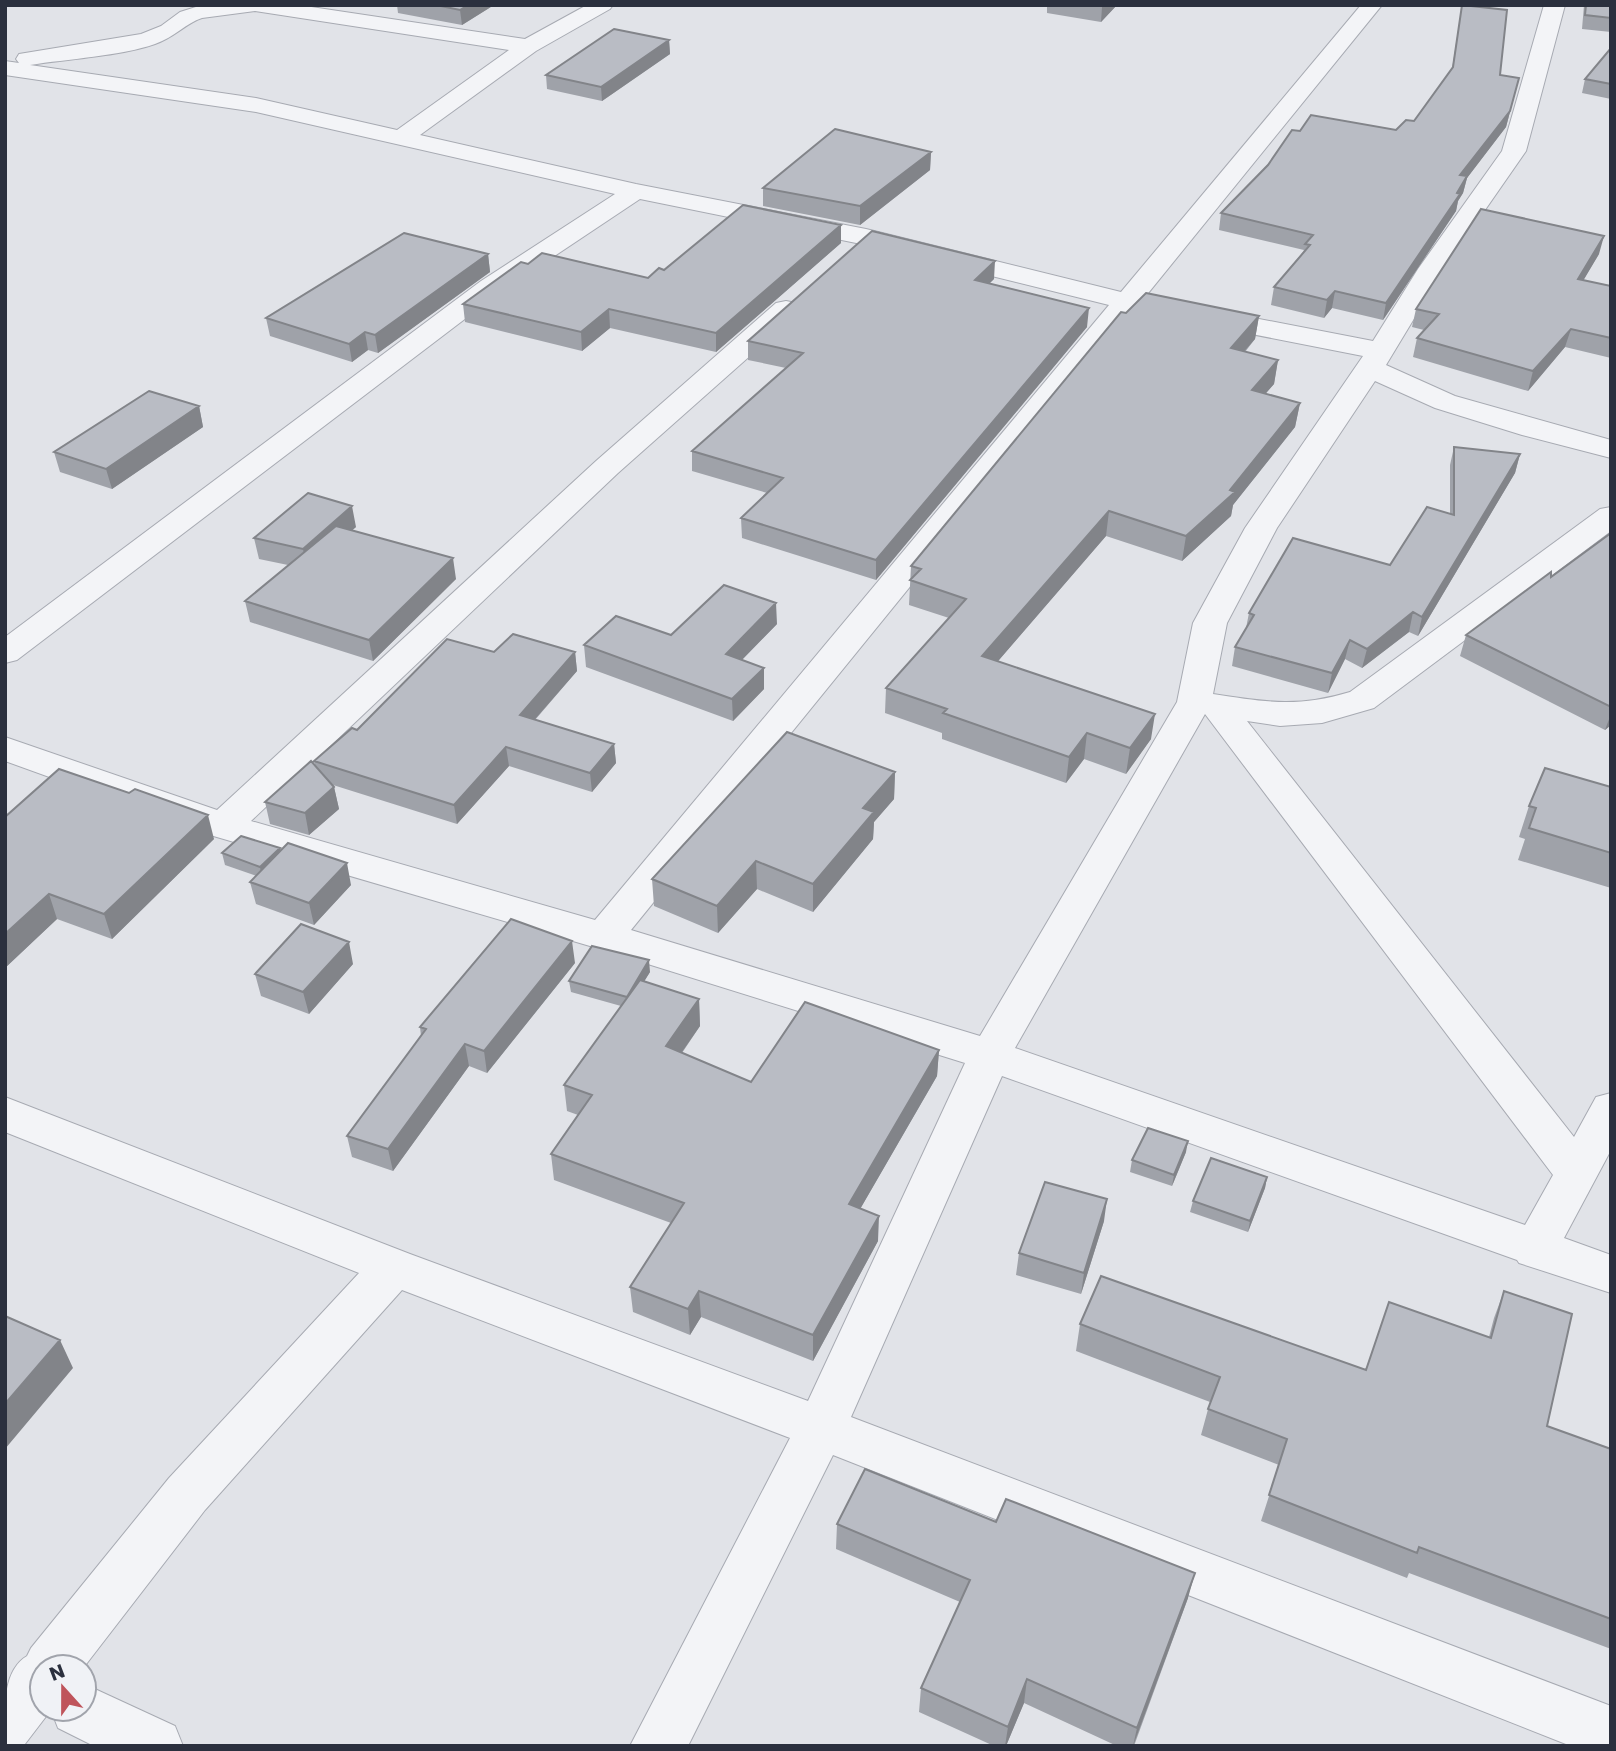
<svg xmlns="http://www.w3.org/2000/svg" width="1616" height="1751" font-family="Poppins,sans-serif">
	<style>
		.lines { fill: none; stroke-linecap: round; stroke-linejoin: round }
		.street-casing { stroke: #a7aab2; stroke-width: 2 }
		.street { fill: #f3f4f7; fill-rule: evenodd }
		.wall { fill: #9fa2a9 }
		.shaded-wall { fill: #828489 }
		.building { fill: #b9bcc4; stroke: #828489; stroke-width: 2 }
	</style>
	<rect width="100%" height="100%" fill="#e1e3e8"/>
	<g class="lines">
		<!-- street casing -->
		<g class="street-casing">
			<path id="street" d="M 298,5 L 525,39 L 587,5 L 613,5 L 610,9 L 536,51 L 420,135 L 636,184 L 866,229 L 1121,292 L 1361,5 L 1382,5 L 1145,297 L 1373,341 L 1418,269 L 1502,151 L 1544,5 L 1565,5 L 1526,151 L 1444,269 L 1386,365 L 1455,396 L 1611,440 L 1611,458 L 1522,435 L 1435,408 L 1375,381 L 1277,528 L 1227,623 L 1213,694 C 1266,702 1297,708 1350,692 L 1600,509 L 1611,507 L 1611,531 L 1374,708 L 1322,723 L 1280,726 L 1247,721 L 1574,1137 L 1596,1097 L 1611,1093 L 1611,1150 L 1564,1238 L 1611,1255 L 1611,1293 L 1519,1263 L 1517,1260 L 1002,1076 L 851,1417 L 1611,1706 L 1611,1746 L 1571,1746 L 833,1455 L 688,1746 L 630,1746 L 790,1438 L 402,1290 L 205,1510 L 84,1667 L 42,1667 L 42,1709 L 84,1709 L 84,1684 L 175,1726 L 183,1746 L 94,1746 L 58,1728 L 51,1710 L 25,1744 L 5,1746 C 5,1717 0,1672 27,1656 L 31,1648 L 169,1478 L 359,1273 L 5,1132 L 5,1097 L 410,1254 L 808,1401 L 965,1063 L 590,946 L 210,835 L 5,761 L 5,737 L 217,810 L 596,461 L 776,303 L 786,301 L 796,303 L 800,309 L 796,315 L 618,473 L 251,821 L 595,920 L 1109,305 L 866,245 L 640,199 L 499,293 L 17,660 L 5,663 L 5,637 L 481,281 L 615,194 L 256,112 L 5,75 L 5,61 L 19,63 L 16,59 L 19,54 L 141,34 L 161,26 L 180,12 L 199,6 ZM 255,11 L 509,50 L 397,130 L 256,98 L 30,65 C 67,59 121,56 155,44 C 175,37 186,23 202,18 ZM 1134,311 L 1363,356 L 1245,528 L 1193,623 L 1177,702 L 980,1036 L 631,930 ZM 1205,714 L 1553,1175 L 1525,1225 L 1015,1048 Z"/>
		</g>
		<!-- street -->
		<use href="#street" class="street"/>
	</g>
	<!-- wall -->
	<path class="wall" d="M 397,5 L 494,5 L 462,25 L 398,13 Z
		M 1047,5 L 1117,5 L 1101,22 L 1047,13 Z
		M 1462,5 L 1500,75 L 1519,78 L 1506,127 L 1467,178 L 1463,193 L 1458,201 L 1456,211 L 1383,320 L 1332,308 L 1324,318 L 1271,305 L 1274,287 L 1303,252 L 1304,250 L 1219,230 L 1221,213 L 1300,131 L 1396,130 L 1414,121 L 1452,69 Z
		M 1584,5 L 1611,5 L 1611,32 L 1582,29 Z
		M 669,40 L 670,54 L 602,101 L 547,89 L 546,75 Z
		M 1611,48 L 1611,99 L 1582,93 L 1585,79 Z
		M 931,152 L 930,170 L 860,225 L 763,206 L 763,188 Z
		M 841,225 L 841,243 L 716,352 L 610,328 L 582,351 L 465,322 L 463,304 L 528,264 L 648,278 L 664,270 Z
		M 488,254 L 490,272 L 378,353 L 368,350 L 352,362 L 270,336 L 266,318 Z
		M 1599,254 L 1583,280 L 1611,286 L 1611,358 L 1565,347 L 1528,391 L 1413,357 L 1417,338 L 1424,330 L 1412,327 L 1416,309 Z
		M 994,279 L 990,283 L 1087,327 L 876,580 L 742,538 L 741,518 L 767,493 L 692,471 L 692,451 L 786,368 L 748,360 L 748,341 Z
		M 1126,313 L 1259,316 L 1255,339 L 1245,352 L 1278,360 L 1274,384 L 1265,394 L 1300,403 L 1295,427 L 1233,505 L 1231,516 L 1182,561 L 1106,536 L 998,661 L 1151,739 L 1126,774 L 1084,759 L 1066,783 L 942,739 L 942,733 L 885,713 L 886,688 L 949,618 L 909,605 L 911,566 Z
		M 199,406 L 203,427 L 112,489 L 60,472 L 54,452 Z
		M 1454,447 L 1520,454 L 1515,473 L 1418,636 L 1409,632 L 1362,668 L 1345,659 L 1328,693 L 1232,666 L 1235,647 L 1246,628 L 1249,613 L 1390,565 L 1450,514 L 1450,465 Z
		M 356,527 L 352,530 L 456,579 L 373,661 L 250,622 L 245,601 L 288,565 L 259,559 L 254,538 Z
		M 1611,533 L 1611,725 L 1605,730 L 1460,656 L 1466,635 L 1551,577 Z
		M 777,624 L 742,660 L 764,689 L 733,721 L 586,667 L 584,645 Z
		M 494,652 L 575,652 L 577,671 L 535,720 L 614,744 L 616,763 L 592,792 L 509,766 L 457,824 L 333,785 L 334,787 L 339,809 L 309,835 L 270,824 L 265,802 L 315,766 L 314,761 L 357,730 Z
		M 895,772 L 894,799 L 874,822 L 873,839 L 813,912 L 757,889 L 718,933 L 654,906 L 652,879 Z
		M 1611,787 L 1611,888 L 1518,860 L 1525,839 L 1519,837 L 1529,806 Z
		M 5,817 L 214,839 L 112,939 L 57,919 L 5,968 Z
		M 281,851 L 351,885 L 314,925 L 256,904 L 250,882 L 257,876 L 225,865 L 222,853 Z
		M 575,963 L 487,1073 L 469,1066 L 393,1171 L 352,1157 L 347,1136 L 421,1036 L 420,1027 Z
		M 353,964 L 309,1014 L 261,996 L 255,974 Z
		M 650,972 L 644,981 L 699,999 L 700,1026 L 682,1053 L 751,1082 L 939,1050 L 937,1076 L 860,1209 L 878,1241 L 813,1361 L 701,1317 L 690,1335 L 633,1312 L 630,1287 L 671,1223 L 554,1180 L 551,1154 L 578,1115 L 567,1111 L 564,1085 L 621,1006 L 571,992 L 569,981 Z
		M 1186,1152 L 1172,1186 L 1130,1172 L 1132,1160 Z
		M 1267,1177 L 1265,1188 L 1248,1232 L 1190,1212 L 1193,1201 Z
		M 1104,1221 L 1081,1294 L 1016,1275 L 1019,1253 Z
		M 1504,1291 L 1547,1426 L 1611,1449 L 1611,1649 L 1409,1573 L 1407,1578 L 1261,1521 L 1279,1465 L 1201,1435 L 1210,1402 L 1076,1351 L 1080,1324 L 1366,1370 L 1489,1337 L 1494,1318 Z
		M 996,1522 L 1188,1598 L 1134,1746 L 1117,1746 L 1024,1703 L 1006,1746 L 994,1746 L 919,1712 L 921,1688 L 960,1602 L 836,1549 L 837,1524 Z"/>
	<!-- shaded-wall -->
	<path class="shaded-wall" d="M 468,5 L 494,5 L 462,25 L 460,10 Z
		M 1104,5 L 1117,5 L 1101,22 L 1102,7 Z
		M 669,40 L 670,54 L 602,101 L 601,87 Z
		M 1519,78 L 1506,127 L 1467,178 L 1463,193 L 1458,201 L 1456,211 L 1383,320 L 1386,303 L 1460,175 Z
		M 931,152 L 930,170 L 860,225 L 860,206 Z
		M 841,225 L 841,243 L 716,352 L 716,333 Z
		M 1604,236 L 1599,254 L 1573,298 L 1578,279 Z
		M 488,254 L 490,272 L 378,353 L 375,335 Z
		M 995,261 L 994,279 L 974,298 L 975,280 Z
		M 1335,291 L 1332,308 L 1324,318 L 1327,300 Z
		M 1089,308 L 1087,327 L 876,580 L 876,560 Z
		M 609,309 L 610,328 L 582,351 L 581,332 Z
		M 1259,316 L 1255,339 L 1227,371 L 1231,348 Z
		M 1571,329 L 1565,347 L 1528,391 L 1533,371 Z
		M 365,332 L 368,350 L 352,362 L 349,344 Z
		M 1278,360 L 1274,384 L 1248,414 L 1252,390 Z
		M 1300,403 L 1295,427 L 1233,505 L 1231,516 L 1182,561 L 1186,536 L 1230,490 Z
		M 199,406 L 203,427 L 112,489 L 106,469 Z
		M 1520,454 L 1515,473 L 1418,636 L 1422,617 Z
		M 352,506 L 356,527 L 307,570 L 303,549 Z
		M 1109,511 L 1106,536 L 980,682 L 982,656 Z
		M 453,558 L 456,579 L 373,661 L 369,640 Z
		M 776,603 L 777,624 L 726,676 L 726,654 Z
		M 1413,612 L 1409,632 L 1362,668 L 1367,649 Z
		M 1350,640 L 1345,659 L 1328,693 L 1332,673 Z
		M 575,652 L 577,671 L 522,734 L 520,715 Z
		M 764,668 L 764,689 L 733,721 L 732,699 Z
		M 1155,714 L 1151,739 L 1126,774 L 1130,748 Z
		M 1611,714 L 1611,725 L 1605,730 Z
		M 1087,733 L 1084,759 L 1066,783 L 1069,757 Z
		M 614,744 L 616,763 L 592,792 L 590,773 Z
		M 506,747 L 509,766 L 457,824 L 454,805 Z
		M 895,772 L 894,799 L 874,822 L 873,839 L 813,912 L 813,884 L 863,808 Z
		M 334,787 L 339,809 L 309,835 L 305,813 Z
		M 208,815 L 214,839 L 112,939 L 104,914 Z
		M 280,848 L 283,859 L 262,878 L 260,867 Z
		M 756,861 L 757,889 L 718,933 L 717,906 Z
		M 347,863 L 351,885 L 314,925 L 309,903 Z
		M 49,894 L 57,919 L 5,968 L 5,934 Z
		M 572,941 L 575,963 L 487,1073 L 484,1051 Z
		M 349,942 L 353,964 L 309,1014 L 303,992 Z
		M 649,960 L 650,972 L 628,1008 L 627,997 Z
		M 699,999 L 700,1026 L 668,1072 L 666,1046 Z
		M 465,1044 L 469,1066 L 393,1171 L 388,1149 Z
		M 939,1050 L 937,1076 L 848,1230 L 849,1204 Z
		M 1188,1141 L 1186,1152 L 1172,1186 L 1174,1175 Z
		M 1267,1177 L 1265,1188 L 1248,1232 L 1250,1221 Z
		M 1107,1199 L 1104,1221 L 1081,1294 L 1084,1273 Z
		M 879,1216 L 878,1241 L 813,1361 L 813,1335 Z
		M 699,1291 L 701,1317 L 690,1335 L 688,1309 Z
		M 60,1340 L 73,1368 L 5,1449 L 5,1404 Z
		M 1195,1573 L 1188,1598 L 1133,1746 L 1137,1728 Z
		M 1027,1679 L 1024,1703 L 1006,1746 L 1005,1746 L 1008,1727 Z"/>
	<!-- building -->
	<path class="building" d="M 436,5 L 468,5 L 460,10 Z
		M 1462,5 L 1507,10 L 1500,75 L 1519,78 L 1510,111 L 1460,175 L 1467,176 L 1457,193 L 1460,194 L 1386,303 L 1335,291 L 1327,300 L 1274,287 L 1310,245 L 1305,244 L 1313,235 L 1221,213 L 1268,165 L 1292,130 L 1300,131 L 1311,115 L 1396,130 L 1406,120 L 1414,121 L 1453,67 Z
		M 1586,5 L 1611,5 L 1611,18 L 1585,15 Z
		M 614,29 L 669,40 L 601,87 L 546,75 Z
		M 1611,48 L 1611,84 L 1585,79 Z
		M 835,129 L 931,152 L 860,206 L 763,188 Z
		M 743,205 L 841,225 L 716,333 L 609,309 L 581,332 L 463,304 L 521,262 L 528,264 L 542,253 L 648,278 L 659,268 L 664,270 Z
		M 1481,209 L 1604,236 L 1578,279 L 1611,286 L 1611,338 L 1571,329 L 1533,371 L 1417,338 L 1439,314 L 1416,309 Z
		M 872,231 L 995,261 L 975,280 L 1089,308 L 876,560 L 741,518 L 783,478 L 692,451 L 803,353 L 748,341 Z
		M 404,233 L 488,254 L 375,335 L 365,332 L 349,344 L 266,318 Z
		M 1146,293 L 1259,316 L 1231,348 L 1278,360 L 1252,390 L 1300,403 L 1230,490 L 1235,492 L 1186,536 L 1109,511 L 982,656 L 1155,714 L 1130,748 L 1087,733 L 1069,757 L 943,713 L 947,709 L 886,688 L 966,599 L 910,580 L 921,569 L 911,566 L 1121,312 L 1126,313 Z
		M 149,391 L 199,406 L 106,469 L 54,452 Z
		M 1454,447 L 1520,454 L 1422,617 L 1413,612 L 1367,649 L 1350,640 L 1332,673 L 1235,647 L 1254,615 L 1249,613 L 1293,538 L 1390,565 L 1427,507 L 1454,515 Z
		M 308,493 L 352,506 L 303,549 L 254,538 Z
		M 336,526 L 453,558 L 369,640 L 245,601 Z
		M 1611,533 L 1611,707 L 1466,635 L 1551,572 L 1551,577 Z
		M 724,585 L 776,603 L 726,654 L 764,668 L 732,699 L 584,645 L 616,616 L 671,635 Z
		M 513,634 L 575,652 L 520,715 L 614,744 L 590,773 L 506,747 L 454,805 L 314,761 L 352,728 L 357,730 L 447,639 L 494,652 Z
		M 787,732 L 895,772 L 863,808 L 874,812 L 813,884 L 756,861 L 717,906 L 652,879 Z
		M 311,761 L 334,787 L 305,813 L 265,802 Z
		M 1545,768 L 1611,787 L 1611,853 L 1529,828 L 1536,808 L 1529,806 Z
		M 59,769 L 129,793 L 135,789 L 208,815 L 104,914 L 49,894 L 5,934 L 5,817 Z
		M 241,836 L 280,848 L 260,867 L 222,853 Z
		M 288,843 L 347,863 L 309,903 L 250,882 Z
		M 511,919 L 572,941 L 484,1051 L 465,1044 L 388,1149 L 347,1136 L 426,1029 L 420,1027 Z
		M 301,924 L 349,942 L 303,992 L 255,974 Z
		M 592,946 L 649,960 L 627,997 L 569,981 Z
		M 640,980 L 699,999 L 666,1046 L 751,1082 L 805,1002 L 939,1050 L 849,1204 L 879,1216 L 813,1335 L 699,1291 L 688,1309 L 630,1287 L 684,1203 L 551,1154 L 592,1095 L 564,1085 Z
		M 1148,1128 L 1188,1141 L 1174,1175 L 1132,1160 Z
		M 1211,1158 L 1267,1177 L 1250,1221 L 1193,1201 Z
		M 1045,1182 L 1107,1199 L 1084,1273 L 1019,1253 Z
		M 1101,1276 L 1366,1370 L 1389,1302 L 1491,1338 L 1504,1291 L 1572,1314 L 1547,1426 L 1611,1449 L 1611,1619 L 1419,1547 L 1417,1553 L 1269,1495 L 1287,1439 L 1208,1409 L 1220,1377 L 1080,1324 Z
		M 5,1316 L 60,1340 L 5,1404 Z
		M 865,1469 L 996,1522 L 1006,1499 L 1195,1573 L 1137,1728 L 1027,1679 L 1008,1727 L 921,1688 L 970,1580 L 837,1524 Z"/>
	<!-- border -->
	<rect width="1616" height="1751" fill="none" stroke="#2b303e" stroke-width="14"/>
	<!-- north arrow -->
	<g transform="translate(63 1688) rotate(339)"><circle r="33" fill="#f0f2f6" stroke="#a1a4ac" stroke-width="2"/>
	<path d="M0-5L12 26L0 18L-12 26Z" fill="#bf545b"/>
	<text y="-10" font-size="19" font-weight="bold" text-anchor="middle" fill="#2b303e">N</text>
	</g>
</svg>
